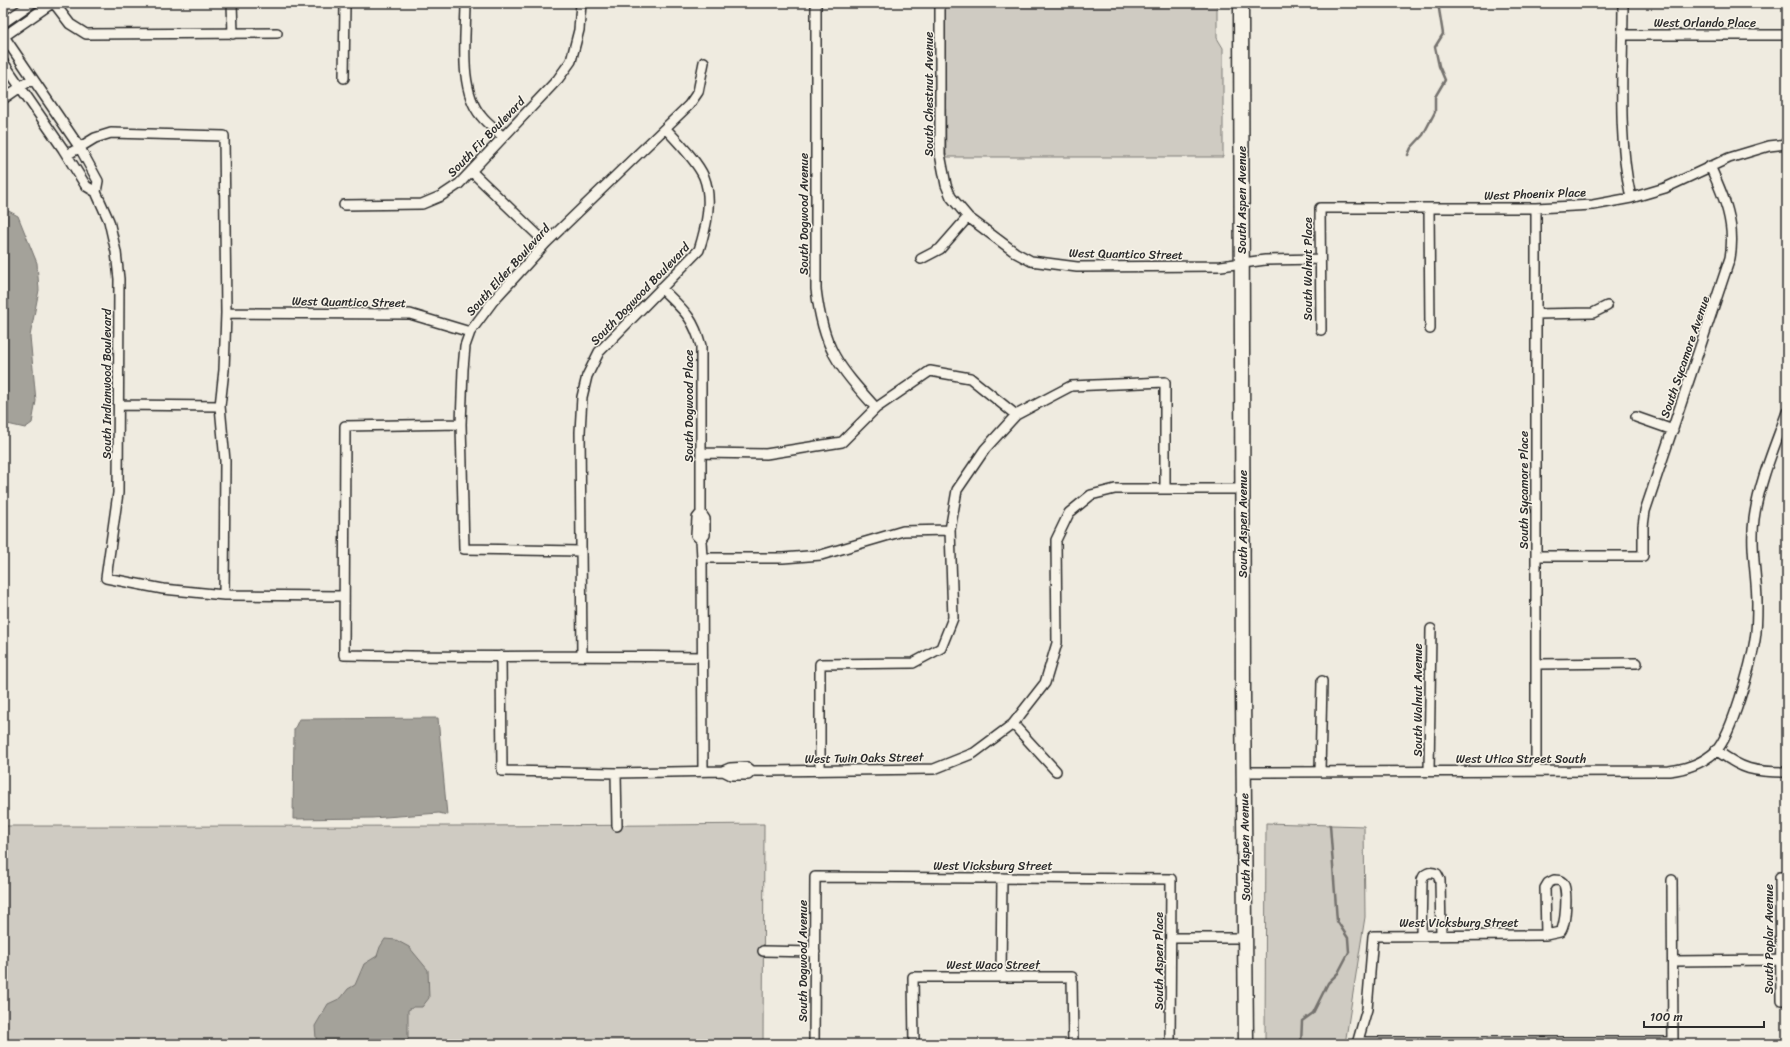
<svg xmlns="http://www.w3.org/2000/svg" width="1790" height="1047" font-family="Sriracha,sans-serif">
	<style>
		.green { fill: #cfcbc2; stroke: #7d7b76 }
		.water { fill: #a4a29a; stroke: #74726e }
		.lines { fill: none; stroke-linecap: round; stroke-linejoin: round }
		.stream { stroke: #74726e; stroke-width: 2.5 }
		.minor-casing { stroke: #2b2b2b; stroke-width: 12 }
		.primary-casing { stroke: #2b2b2b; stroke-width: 17 }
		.minor { stroke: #f7f3e8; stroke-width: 9 }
		.primary { stroke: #f7f3e8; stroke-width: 14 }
		.labels { text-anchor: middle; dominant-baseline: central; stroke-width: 3; stroke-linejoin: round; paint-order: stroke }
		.street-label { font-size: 12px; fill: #2b2b2b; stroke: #f7f3e8 }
	</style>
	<rect width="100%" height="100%" fill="#efebe0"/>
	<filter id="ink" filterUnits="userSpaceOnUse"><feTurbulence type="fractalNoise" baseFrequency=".025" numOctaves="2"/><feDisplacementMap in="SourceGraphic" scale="8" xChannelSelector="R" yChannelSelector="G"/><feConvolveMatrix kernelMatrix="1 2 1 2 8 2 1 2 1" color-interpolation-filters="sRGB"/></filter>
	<g filter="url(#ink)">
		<!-- green -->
		<path class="green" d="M 945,3 L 1217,3 L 1217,38 L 1223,48 L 1223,157 L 946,157 Z
			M 1266,823 L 1364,826 L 1365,917 L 1345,1044 L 1265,1044 Z
			M 764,824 L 763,1044 L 3,1044 L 3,826 C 257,826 510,827 764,824 Z"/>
		<!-- water -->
		<path class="water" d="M 3,208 L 18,216 L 37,263 L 39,290 L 30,336 L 36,401 L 32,423 L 25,428 L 3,423 Z
			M 438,718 L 447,815 L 439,813 L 372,818 L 293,819 L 294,730 L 299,719 Z
			M 385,939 L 396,940 L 409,947 L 428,970 L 429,998 L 422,1007 L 414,1007 L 408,1010 L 408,1041 L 404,1044 L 319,1044 L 316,1038 L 315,1026 L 328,1004 L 341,998 L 348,989 L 355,985 L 364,964 L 377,956 L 380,947 Z"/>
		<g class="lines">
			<!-- stream -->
			<path class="stream" d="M 1408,155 L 1411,148 L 1423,135 L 1435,112 L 1435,97 L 1445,80 L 1439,66 L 1435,47 L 1443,34 L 1438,3
				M 1301,1044 L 1302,1021 L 1313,1013 L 1328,983 L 1338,973 L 1349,952 L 1348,938 L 1337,921 L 1330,825"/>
			<!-- minor casing -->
			<g class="minor-casing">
				<path id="minor" d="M 54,3 L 70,24 L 86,34 L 277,33
					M 232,3 L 233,34
					M 466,3 C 466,36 458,89 481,116 C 487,124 496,130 503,137
					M 816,3 L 816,289 C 823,348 837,365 876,408
					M 940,3 L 940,154 L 946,185 L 951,197 L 968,217 L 1016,253 L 1031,261 L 1077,267 L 1221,266 L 1265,260 L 1320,259
					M 1623,3 C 1623,67 1617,135 1631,198
					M 3,23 L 32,3
					M 3,35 L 80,148 L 98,181 L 96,192 L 109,221 L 116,252 L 119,279 L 118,493 L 106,578 L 163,589 L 224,595 L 343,596
					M 1623,35 L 1787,35
					M 3,37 L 52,3
					M 3,62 L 63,149 L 86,186 L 96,192
					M 344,78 L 345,3
					M 3,99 L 32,79
					M 67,155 L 95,138 L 111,133 L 224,136 L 226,313 L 224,370 L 220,406 L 225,461 L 224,595
					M 471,171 L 546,243
					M 344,205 L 422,204 L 441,196 L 459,184 L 558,79 L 571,61 L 579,30 L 581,3
					M 1429,208 L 1430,329
					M 921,259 L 940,249 L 968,217
					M 661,288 C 683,310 693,316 701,346 L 701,513 L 705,519 L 705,535 L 701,540
					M 226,313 L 410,314 L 470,332
					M 1536,314 L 1593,313 L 1607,306
					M 1321,330 L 1320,208 L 1536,208 L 1593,205 L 1631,198 L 1665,188 L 1729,158 L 1769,146 L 1787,144
					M 119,405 L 220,406
					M 1636,417 L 1673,430
					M 461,424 L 345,426 L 344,655 C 463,658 582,655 702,657
					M 702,453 L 766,454 L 842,442 L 876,408 L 930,371 L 970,378 L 1016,415
					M 701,513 L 697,518 L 696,535 L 701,540 L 702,558 L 703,771
					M 581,551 L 464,549 L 461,424 L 463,369 L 465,346 L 470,332 L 493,301 L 546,243 L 689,105 L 698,92 L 704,62
					M 1536,556 L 1643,556 L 1643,526 L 1645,511 L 1730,258 C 1736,223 1724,197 1710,166
					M 702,558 L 783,558 L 821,555 L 903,531 L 950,530
					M 582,655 L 580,432 L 582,397 L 587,376 L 599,352 L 699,250 C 706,228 713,200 704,177 C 697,161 678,142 666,129
					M 501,656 L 502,771 L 616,773 L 723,771 L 731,775 L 748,775 L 752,771 L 767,771 L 934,769 L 974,753 L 1013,724 L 1045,683 L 1057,643 L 1056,540 L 1069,513 L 1091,495 L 1115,489 L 1242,489
					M 1537,664 L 1637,663
					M 1013,724 L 1056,771
					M 1716,750 C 1743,770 1753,772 1787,772
					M 820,770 L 820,664 L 913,663 L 941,648 L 953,618 L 950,530 L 957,490 L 985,449 L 1016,415 L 1071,386 L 1165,382 L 1165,489
					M 723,771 L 730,768 L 747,767 L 752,771
					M 1429,771 L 1431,629
					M 1536,771 L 1536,208
					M 1244,772 L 1669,771 C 1687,769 1703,763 1716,751 C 1732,734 1751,664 1755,640 C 1757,628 1757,615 1757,603 C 1757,575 1750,548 1754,519 C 1759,482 1775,446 1787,412
					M 1320,772 L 1322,681
					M 616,773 L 617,826
					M 1787,877 L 1780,877 L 1781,1000 L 1787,1000
					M 1554,880 C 1558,880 1560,880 1563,883 C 1568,890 1566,927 1560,932 L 1546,935 L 1545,888 L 1548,883 Z
					M 1672,880 L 1673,1044
					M 1421,935 L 1422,880 C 1424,873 1430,871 1437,874 L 1440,880 L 1441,935
					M 1171,938 L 1246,938
					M 763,951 L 815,952
					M 1673,961 L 1781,960
					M 1001,977 L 1002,878
					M 1357,1042 L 1673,1042
					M 814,1044 L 815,877 L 1171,879 L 1170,1044
					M 914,1044 L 913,977 L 1072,977 L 1073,1044
					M 1357,1044 L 1367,1009 L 1373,936 L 1546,935"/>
			</g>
			<!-- primary casing -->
			<g class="primary-casing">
				<path id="primary" d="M 1241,3 L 1243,693 L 1246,1044"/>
			</g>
			<!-- minor -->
			<use href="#minor" class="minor"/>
			<!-- primary -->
			<use href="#primary" class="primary"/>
		</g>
	</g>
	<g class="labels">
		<!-- street labels -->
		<g class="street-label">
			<text x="1705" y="23">West Orlando Place</text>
			<text transform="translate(929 94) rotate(-90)">South Chestnut Avenue</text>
			<text transform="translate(486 137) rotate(-46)">South Fir Boulevard</text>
			<text transform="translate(1535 194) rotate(-2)">West Phoenix Place</text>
			<text transform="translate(1242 200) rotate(-90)">South Aspen Avenue</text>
			<text transform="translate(804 214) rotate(-90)">South Dogwood Avenue</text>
			<text transform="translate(1126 254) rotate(1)">West Quantico Street</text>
			<text transform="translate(1308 269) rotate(-90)">South Walnut Place</text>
			<text transform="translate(508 270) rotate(-48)">South Elder Boulevard</text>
			<text transform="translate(640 294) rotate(-46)">South Dogwood Boulevard</text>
			<text transform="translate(349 302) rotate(1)">West Quantico Street</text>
			<text transform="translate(1685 357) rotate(-71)">South Sycamore Avenue</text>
			<text transform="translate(107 384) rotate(-90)">South Indianwood Boulevard</text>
			<text transform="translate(689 406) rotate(-90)">South Dogwood Place</text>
			<text transform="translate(1524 490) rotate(-90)">South Sycamore Place</text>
			<text transform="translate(1243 524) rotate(-90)">South Aspen Avenue</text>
			<text transform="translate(1418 700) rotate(-90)">South Walnut Avenue</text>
			<text transform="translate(864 758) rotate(-1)">West Twin Oaks Street</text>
			<text x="1521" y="759">West Utica Street South</text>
			<text transform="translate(1245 847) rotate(-91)">South Aspen Avenue</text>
			<text x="993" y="866">West Vicksburg Street</text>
			<text x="1459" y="923">West Vicksburg Street</text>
			<text transform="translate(1769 939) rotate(-90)">South Poplar Avenue</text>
			<text transform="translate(803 961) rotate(-90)">South Dogwood Avenue</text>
			<text transform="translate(1159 961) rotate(-90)">South Aspen Place</text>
			<text x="993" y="965">West Waco Street</text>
		</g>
	</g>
	<!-- margin -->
	<rect width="1790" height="1047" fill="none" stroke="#f7f3e8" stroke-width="16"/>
	<rect x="8" y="8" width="1774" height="1031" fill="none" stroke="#2b2b2b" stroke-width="1.5" filter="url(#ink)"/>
	<!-- scale -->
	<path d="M1644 1021v6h120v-6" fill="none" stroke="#2b2b2b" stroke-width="2"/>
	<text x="1650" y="1021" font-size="12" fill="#2b2b2b" stroke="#f7f3e8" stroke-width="3" paint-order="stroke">100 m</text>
</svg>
